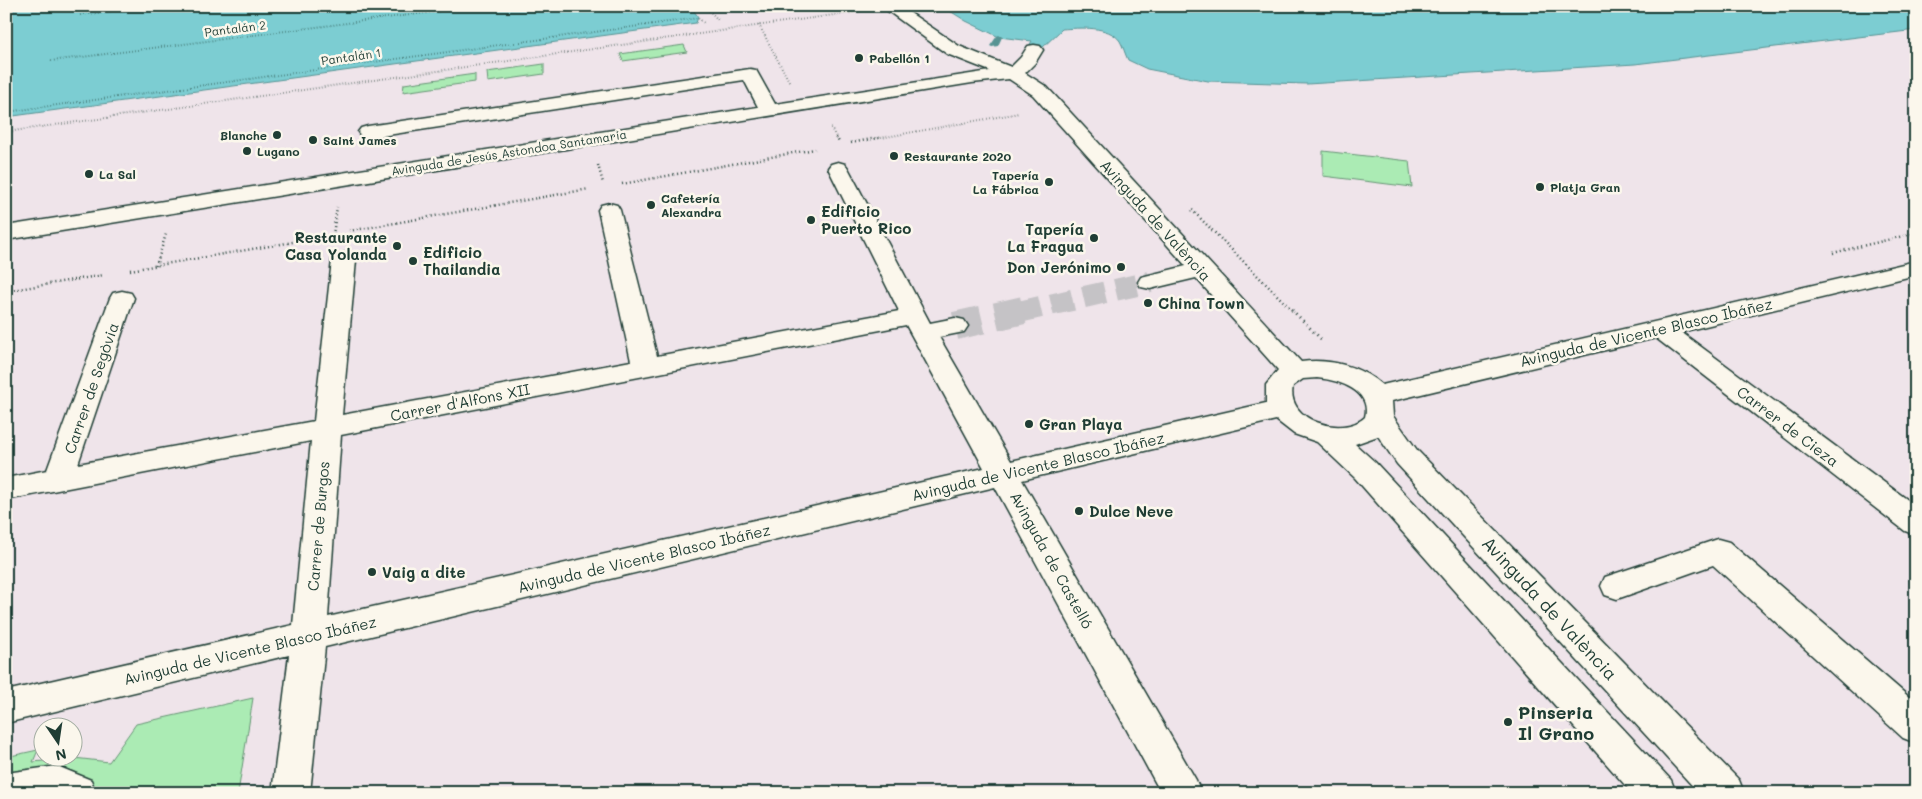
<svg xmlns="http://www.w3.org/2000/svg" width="1922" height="799" font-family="Mali,sans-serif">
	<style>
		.green { fill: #abebb4; stroke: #659474 }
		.water { fill: #7bcdd2; stroke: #569393 }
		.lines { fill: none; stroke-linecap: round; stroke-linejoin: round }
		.stream { fill: #569393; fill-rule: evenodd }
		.minor-tunnel-far1 { stroke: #c5c3c6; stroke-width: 22; stroke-dasharray: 22 11; stroke-linecap: butt }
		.minor-tunnel { stroke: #c5c3c6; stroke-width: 28; stroke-dasharray: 28 14; stroke-linecap: butt }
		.minor-casing { stroke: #1f3d34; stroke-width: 3 }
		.path-far2 { stroke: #1f3d34; stroke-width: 2; stroke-dasharray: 0.5 2.5; stroke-linecap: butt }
		.path-far1 { stroke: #1f3d34; stroke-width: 2.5; stroke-dasharray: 1 3; stroke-linecap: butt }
		.path { stroke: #1f3d34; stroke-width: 3; stroke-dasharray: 1 4; stroke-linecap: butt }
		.minor { fill: #fbf7ec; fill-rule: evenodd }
		.poi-dot { fill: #1f3d34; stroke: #fbf7ec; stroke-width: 2 }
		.labels { text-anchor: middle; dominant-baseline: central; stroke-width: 5; stroke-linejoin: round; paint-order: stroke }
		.far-street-label { font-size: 12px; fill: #1f3d34; stroke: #fbf7ec }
		.far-poi-label { font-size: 12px; font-weight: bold; fill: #1f3d34; stroke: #fbf7ec; text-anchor: start }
		.poi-label { font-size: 15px; font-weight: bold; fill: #1f3d34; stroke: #fbf7ec; text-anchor: start }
		.street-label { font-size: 15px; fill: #1f3d34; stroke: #fbf7ec }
		.near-street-label { font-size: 18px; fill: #1f3d34; stroke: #fbf7ec }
		.near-poi-label { font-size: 18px; font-weight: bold; fill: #1f3d34; stroke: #fbf7ec; text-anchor: start }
	</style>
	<rect width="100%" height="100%" fill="#efe4ea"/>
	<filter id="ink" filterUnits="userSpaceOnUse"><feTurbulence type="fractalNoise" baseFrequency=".02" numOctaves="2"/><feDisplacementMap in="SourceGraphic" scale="10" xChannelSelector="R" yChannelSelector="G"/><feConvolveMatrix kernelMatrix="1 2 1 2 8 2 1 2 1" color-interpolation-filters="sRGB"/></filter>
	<g filter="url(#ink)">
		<!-- green -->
		<path class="green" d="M 684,45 L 687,52 L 623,61 L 620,54 Z
			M 544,64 L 544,74 L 488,82 L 487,72 Z
			M 475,74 L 475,82 L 403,92 L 404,84 Z
			M 1323,151 L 1409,161 L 1412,187 L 1323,176 Z
			M 253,698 L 238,793 L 6,793 L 6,757 L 38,750 L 33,762 L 74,758 L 109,762 L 136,724 Z"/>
		<!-- water -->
		<path class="water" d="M 6,6 L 691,6 L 698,17 L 696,23 L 6,117 Z
			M 942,6 L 1916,6 L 1916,30 L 1635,64 L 1307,84 L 1208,81 L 1147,69 L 1128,60 C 1125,54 1123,46 1120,41 C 1109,25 1079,28 1062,29 L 1040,50 L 1027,49 L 1032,41 L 999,37 L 966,21 Z"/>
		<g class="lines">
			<!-- stream -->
			<path class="stream" d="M 999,35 L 1002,37 L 998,46 L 992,47 L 990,46 L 997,36 Z"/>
			<!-- minor-tunnel-far1 -->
			<path class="minor-tunnel-far1" d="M 1019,312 L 1150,282"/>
			<!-- minor-tunnel -->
			<path class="minor-tunnel" d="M 955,326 L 1024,310"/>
			<!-- minor casing -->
			<g class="minor-casing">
				<path id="minor" d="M 881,6 L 900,6 L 959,46 L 1011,67 L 1021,57 L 1028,46 L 1034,45 L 1040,46 L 1043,50 L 1035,63 L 1025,73 L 1047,87 L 1301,362 C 1329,358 1361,366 1382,385 L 1916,261 L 1916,275 L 1681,332 L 1916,506 L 1916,535 L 1905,531 L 1656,338 L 1392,401 L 1393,416 L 1417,450 L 1739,780 L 1744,793 L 1699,793 L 1397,464 L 1378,436 L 1355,444 L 1375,462 L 1671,780 L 1676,793 L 1632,793 L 1355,478 L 1317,442 L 1294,434 L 1276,420 L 1022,480 L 1196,780 L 1201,793 L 1161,793 L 995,487 L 325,647 L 310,793 L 272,793 L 289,655 L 6,723 L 6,691 L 293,625 L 311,441 L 6,500 L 6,478 L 47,470 L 110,298 L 113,293 L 122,291 L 131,293 L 134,298 L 78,464 L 314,421 L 332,260 L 336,255 L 344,253 L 352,255 L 356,260 L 342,415 L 631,361 L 598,210 L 601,205 L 609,203 L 617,205 L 620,210 L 657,356 L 899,311 L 828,168 L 831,164 L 838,162 L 845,164 L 848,168 L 930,323 L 955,318 L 964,320 L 968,326 L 964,332 L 939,337 L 1011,461 L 1266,403 L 1266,385 L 1278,370 L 1196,278 L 1150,289 L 1141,287 L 1138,282 L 1141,277 L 1186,266 L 1033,95 L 1009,79 L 972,83 L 6,240 L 6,226 L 758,107 L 744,80 L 368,138 L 361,136 L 358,132 L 361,128 L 368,126 L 750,69 L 756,70 L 775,104 L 990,71 L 947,54 ZM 906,325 L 984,468 L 328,617 L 341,435 ZM 1317,378 C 1338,380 1372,390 1365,417 C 1343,438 1285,421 1293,386 L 1303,379 Z
					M 1718,539 L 1729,542 L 1916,703 L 1916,743 L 1903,738 L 1713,565 L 1617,599 L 1605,595 L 1601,586 L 1605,577 Z
					M 57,766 L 91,780 L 96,793 L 6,793 L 6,773 Z"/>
			</g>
			<!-- path-far2 -->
			<path class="path-far2" d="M 705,6 L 719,21
				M 80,15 L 155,6
				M 759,25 L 789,81
				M 51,61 L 480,6
				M 6,112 L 698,18 L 704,23
				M 831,128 L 837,139
				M 6,132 L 862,11
				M 875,139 L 1019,113"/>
			<!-- path-far1 -->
			<path class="path-far1" d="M 836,137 L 839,142
				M 851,143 L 882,137
				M 598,165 L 603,183
				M 622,184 L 815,149
				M 1192,210 L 1294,312
				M 349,231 L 589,189
				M 333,235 L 337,207
				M 1833,253 L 1916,233
				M 156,266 L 166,234
				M 130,270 L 328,236
				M 6,291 L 104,275"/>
			<!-- path -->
			<path class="path" d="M 1292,310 L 1322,340"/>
			<!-- minor -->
			<use href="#minor" class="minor"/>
		</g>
	</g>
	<!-- markers -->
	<g class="poi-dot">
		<circle cx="859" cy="58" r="5"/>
		<circle cx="277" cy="135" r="5"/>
		<circle cx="313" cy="140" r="5"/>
		<circle cx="247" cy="151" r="5"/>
		<circle cx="894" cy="156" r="5"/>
		<circle cx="89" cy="174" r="5"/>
		<circle cx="1049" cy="182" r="5"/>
		<circle cx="1540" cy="187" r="5"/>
		<circle cx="651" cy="205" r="5"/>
		<circle cx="811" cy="220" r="5"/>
		<circle cx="1094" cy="238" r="5"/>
		<circle cx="397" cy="246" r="5"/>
		<circle cx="413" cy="261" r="5"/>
		<circle cx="1121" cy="267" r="5"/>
		<circle cx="1148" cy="303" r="5"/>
		<circle cx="1029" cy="424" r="5"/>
		<circle cx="1079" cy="511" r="5"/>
		<circle cx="372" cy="572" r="5"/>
		<circle cx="1508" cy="722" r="5"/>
	</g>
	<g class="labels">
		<!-- far-street labels -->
		<g class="far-street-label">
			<text transform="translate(235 28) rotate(-7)">Pantalán 2</text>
			<text transform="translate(351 56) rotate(-8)">Pantalán 1</text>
			<text transform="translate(509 152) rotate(-9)">Avinguda de Jesús Astondoa Santamaría</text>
		</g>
		<!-- far-poi labels -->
		<g class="far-poi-label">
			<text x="869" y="58">Pabellón 1</text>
			<text x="267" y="135" text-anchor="end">Blanche</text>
			<text x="323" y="140">Saint James</text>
			<text x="257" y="151">Lugano</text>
			<text x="904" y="156">Restaurante 2020</text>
			<text x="99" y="174">La Sal</text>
			<text x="1039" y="175" text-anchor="end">Tapería<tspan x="1039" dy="14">La Fábrica</tspan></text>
			<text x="1550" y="187">Platja Gran</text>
			<text x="661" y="198">Cafetería<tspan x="661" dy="14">Alexandra</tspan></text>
		</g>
		<!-- poi labels -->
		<g class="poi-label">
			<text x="821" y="211">Edificio<tspan x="821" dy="17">Puerto Rico</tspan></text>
			<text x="1084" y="229" text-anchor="end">Tapería<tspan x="1084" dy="17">La Fragua</tspan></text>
			<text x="387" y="237" text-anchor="end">Restaurante<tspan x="387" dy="17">Casa Yolanda</tspan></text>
			<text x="423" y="252">Edificio<tspan x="423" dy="17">Thailandia</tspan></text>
			<text x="1111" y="267" text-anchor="end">Don Jerónimo</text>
			<text x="1158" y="303">China Town</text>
			<text x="1039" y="424">Gran Playa</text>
			<text x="1089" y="511">Dulce Neve</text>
			<text x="382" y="572">Vaig a dite</text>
		</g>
		<!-- street labels -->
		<g class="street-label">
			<text transform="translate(1156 220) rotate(48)">Avinguda de València</text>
			<text transform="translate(1646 332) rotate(-13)">Avinguda de Vicente Blasco Ibáñez</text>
			<text transform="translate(91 388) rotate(-71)">Carrer de Segòvia</text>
			<text transform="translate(460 402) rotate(-11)">Carrer d'Alfons XII</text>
			<text transform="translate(1788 426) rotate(37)">Carrer de Cieza</text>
			<text transform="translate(1038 466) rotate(-13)">Avinguda de Vicente Blasco Ibáñez</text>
			<text transform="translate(318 526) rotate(-85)">Carrer de Burgos</text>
			<text transform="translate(644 558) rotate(-13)">Avinguda de Vicente Blasco Ibáñez</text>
			<text transform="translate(1052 560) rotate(61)">Avinguda de Castelló</text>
			<text transform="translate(250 650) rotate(-13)">Avinguda de Vicente Blasco Ibáñez</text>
		</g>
		<!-- near-street labels -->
		<g class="near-street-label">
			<text transform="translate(1550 608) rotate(47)">Avinguda de València</text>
		</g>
		<!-- near-poi labels -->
		<g class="near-poi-label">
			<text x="1518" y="712">Pinseria<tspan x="1518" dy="21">Il Grano</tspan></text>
		</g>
	</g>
	<!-- margin -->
	<rect width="1922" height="799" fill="none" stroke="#fbf7ec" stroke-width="25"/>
	<rect x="12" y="12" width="1897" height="774" fill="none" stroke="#1f3d34" stroke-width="2" filter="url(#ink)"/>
	<!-- north arrow -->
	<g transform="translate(58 742) rotate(167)"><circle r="24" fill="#fbf7ec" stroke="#a3ada2"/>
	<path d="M0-4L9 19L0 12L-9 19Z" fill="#1f3d34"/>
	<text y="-8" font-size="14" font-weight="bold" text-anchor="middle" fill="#1f3d34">N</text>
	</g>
</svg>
